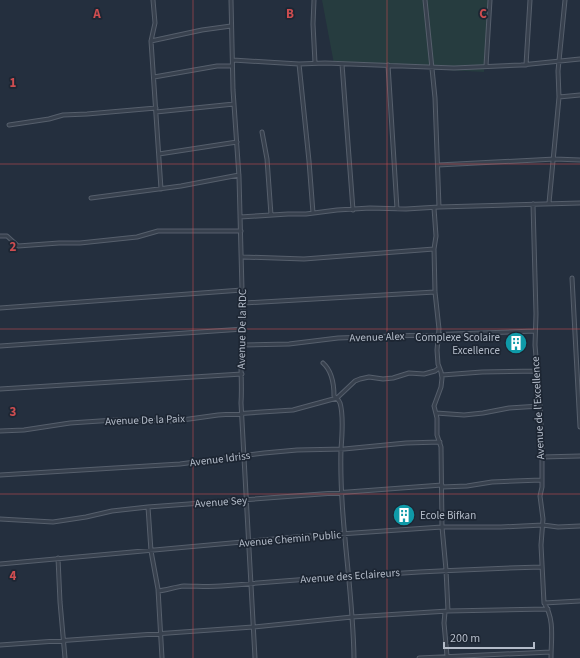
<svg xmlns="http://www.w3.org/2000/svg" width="580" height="658" font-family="'Source Sans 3',sans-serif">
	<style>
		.green { fill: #263c3f }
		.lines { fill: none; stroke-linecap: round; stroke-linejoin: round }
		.minor-casing { stroke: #565f6c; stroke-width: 5 }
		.minor { stroke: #38414e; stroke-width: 3 }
		.grid { fill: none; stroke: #ce4d50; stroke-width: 1; stroke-opacity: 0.55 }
		.labels { text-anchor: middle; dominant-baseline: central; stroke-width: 3.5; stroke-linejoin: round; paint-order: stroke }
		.street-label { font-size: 11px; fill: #b4bcc9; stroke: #1d2633 }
		.poi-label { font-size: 11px; fill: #b4bcc9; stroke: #1d2633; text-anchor: end }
		.grid-label { font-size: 13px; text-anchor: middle; font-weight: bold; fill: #ce4d50; stroke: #1d2633; stroke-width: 3.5; stroke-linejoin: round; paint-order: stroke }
	</style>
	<rect width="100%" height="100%" fill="#242f3e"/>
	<!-- green -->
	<path class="green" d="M 322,0 L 488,0 L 484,72 L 334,64 Z"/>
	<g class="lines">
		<!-- minor casing -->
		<g class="minor-casing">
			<path id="minor" d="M 153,0 L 155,23 L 151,41 L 161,189
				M 231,0 L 233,90 L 239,177 L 242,290 C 245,315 242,340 241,365 C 241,377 242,390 241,403 L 255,658
				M 314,0 L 313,24 L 315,63
				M 425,0 L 435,98 L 439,207
				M 151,41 L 202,30 L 231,26
				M 233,60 L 299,64 L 325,63 L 454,68 L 521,65 L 580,59
				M 299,64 L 309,161 L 313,213
				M 342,64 L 353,210
				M 388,65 L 397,209
				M 526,65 L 530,0
				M 486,66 L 490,0
				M 154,77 L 217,66 L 232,66
				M 559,97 L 580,95
				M 156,112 L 234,104
				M 9,125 L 49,119 L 63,115 L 87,114 L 156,108
				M 262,132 L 267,159 L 271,215
				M 159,154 L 237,142
				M 438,165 L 555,159 L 580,160
				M 91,198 L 181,186 L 239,175
				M 549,203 L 557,119 L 559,97 L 558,71 L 565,0
				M 533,204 L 536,314 L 535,345 L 540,406 L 542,446 L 542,487 L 540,496 L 543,519 L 541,545 L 544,603 C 555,619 551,640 551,658
				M 434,208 L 436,236 L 434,249 L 435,292 L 439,329 L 437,350 L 438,364 L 441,372 L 442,378 L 441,387 L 434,406 L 437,418 L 437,435 L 441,447 L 442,527 L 446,570 L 448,611
				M 240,217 L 288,214 L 306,214 L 337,210 L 370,208 L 406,209 L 439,207 L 580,203
				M 0,236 L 7,236 L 18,246 L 59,243 L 80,243 L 137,237 L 158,231 L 241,231
				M 243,257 L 304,259 L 434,249
				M 572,278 L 580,427
				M 244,303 L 435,292
				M 0,308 L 242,290
				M 243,345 L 289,344 L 338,338 L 535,331
				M 0,346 L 243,329
				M 323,363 C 332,371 334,385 334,396 C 336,398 339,400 340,403 C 343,413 342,437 341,449 C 339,519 353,588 354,658
				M 442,375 L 482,372 L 537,371
				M 0,389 L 242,374
				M 436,413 L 464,415 L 483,413 L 509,408 L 540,406
				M 0,431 L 24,430 L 70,423 L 115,420 L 175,421 L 218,415 L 293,410 L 337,398 L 355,381 L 360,379 L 369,377 L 383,379 L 393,378 L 409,373 L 424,374 L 435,371 L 439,368
				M 542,457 L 580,456
				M 0,475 L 180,464 L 264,453 L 297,450 L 344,449 L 406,443 L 440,442
				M 442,487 L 467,486 L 492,482 L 541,480
				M 148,507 L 151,551 L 158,589 L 162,658
				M 0,519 L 53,522 L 86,517 L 112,511 L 148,507 L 442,485
				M 58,558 L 60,602 L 65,658
				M 0,564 L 296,537 L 442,527 L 501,527 L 543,525 L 558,527 L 580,526
				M 158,591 C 167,590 175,587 184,586 C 197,586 209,587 221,586 C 328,577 435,570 542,567
				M 544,603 L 580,601
				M 445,612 L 444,623 L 447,656
				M 0,645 L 253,627 L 352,617 L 448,611 L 548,609
				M 419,658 L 551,652"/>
		</g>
		<!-- minor -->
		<use href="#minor" class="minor"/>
	</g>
	<!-- grid -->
	<path class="grid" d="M 193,0 L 193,658M 387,0 L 387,658M 0,164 L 580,164M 0,329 L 580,329M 0,494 L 580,494"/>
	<!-- icons -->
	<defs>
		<g id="building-disc" transform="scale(1.15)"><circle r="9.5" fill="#0f9aa8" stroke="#1d2633"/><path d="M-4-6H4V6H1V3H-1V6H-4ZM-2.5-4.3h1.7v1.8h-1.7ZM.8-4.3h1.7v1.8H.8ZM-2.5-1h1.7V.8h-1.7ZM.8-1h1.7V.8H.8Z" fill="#fff"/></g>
	</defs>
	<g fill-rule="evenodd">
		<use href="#building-disc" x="516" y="343"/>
		<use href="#building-disc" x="404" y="515"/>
	</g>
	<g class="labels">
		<!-- street labels -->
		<g class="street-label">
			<text transform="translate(242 329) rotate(-89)">Avenue De la RDC</text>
			<text transform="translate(377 337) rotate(-2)">Avenue Alex</text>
			<text transform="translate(538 408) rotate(-93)">Avenue de l'Excellence</text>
			<text transform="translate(145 420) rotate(-2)">Avenue De la Paix</text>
			<text transform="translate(220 459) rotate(-7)">Avenue Idriss</text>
			<text transform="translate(221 502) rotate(-4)">Avenue Sey</text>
			<text transform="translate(290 539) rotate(-5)">Avenue Chemin Public</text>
			<text transform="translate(350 576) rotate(-4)">Avenue des Eclaireurs</text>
		</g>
		<!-- poi labels -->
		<g class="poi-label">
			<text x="500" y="337">Complexe Scolaire<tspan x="500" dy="13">Excellence</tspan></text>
			<text x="420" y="515" text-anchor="start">Ecole Bifkan</text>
		</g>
	</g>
	<g class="grid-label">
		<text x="97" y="18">A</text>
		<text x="290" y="18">B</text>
		<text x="483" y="18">C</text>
		<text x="13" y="87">1</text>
		<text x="13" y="251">2</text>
		<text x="13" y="416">3</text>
		<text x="13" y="580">4</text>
	</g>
	<!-- scale -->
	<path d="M444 642v6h90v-6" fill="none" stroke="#b4bcc9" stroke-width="2"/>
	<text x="450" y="642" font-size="12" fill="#b4bcc9" stroke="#1d2633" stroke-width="3" paint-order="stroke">200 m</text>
</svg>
